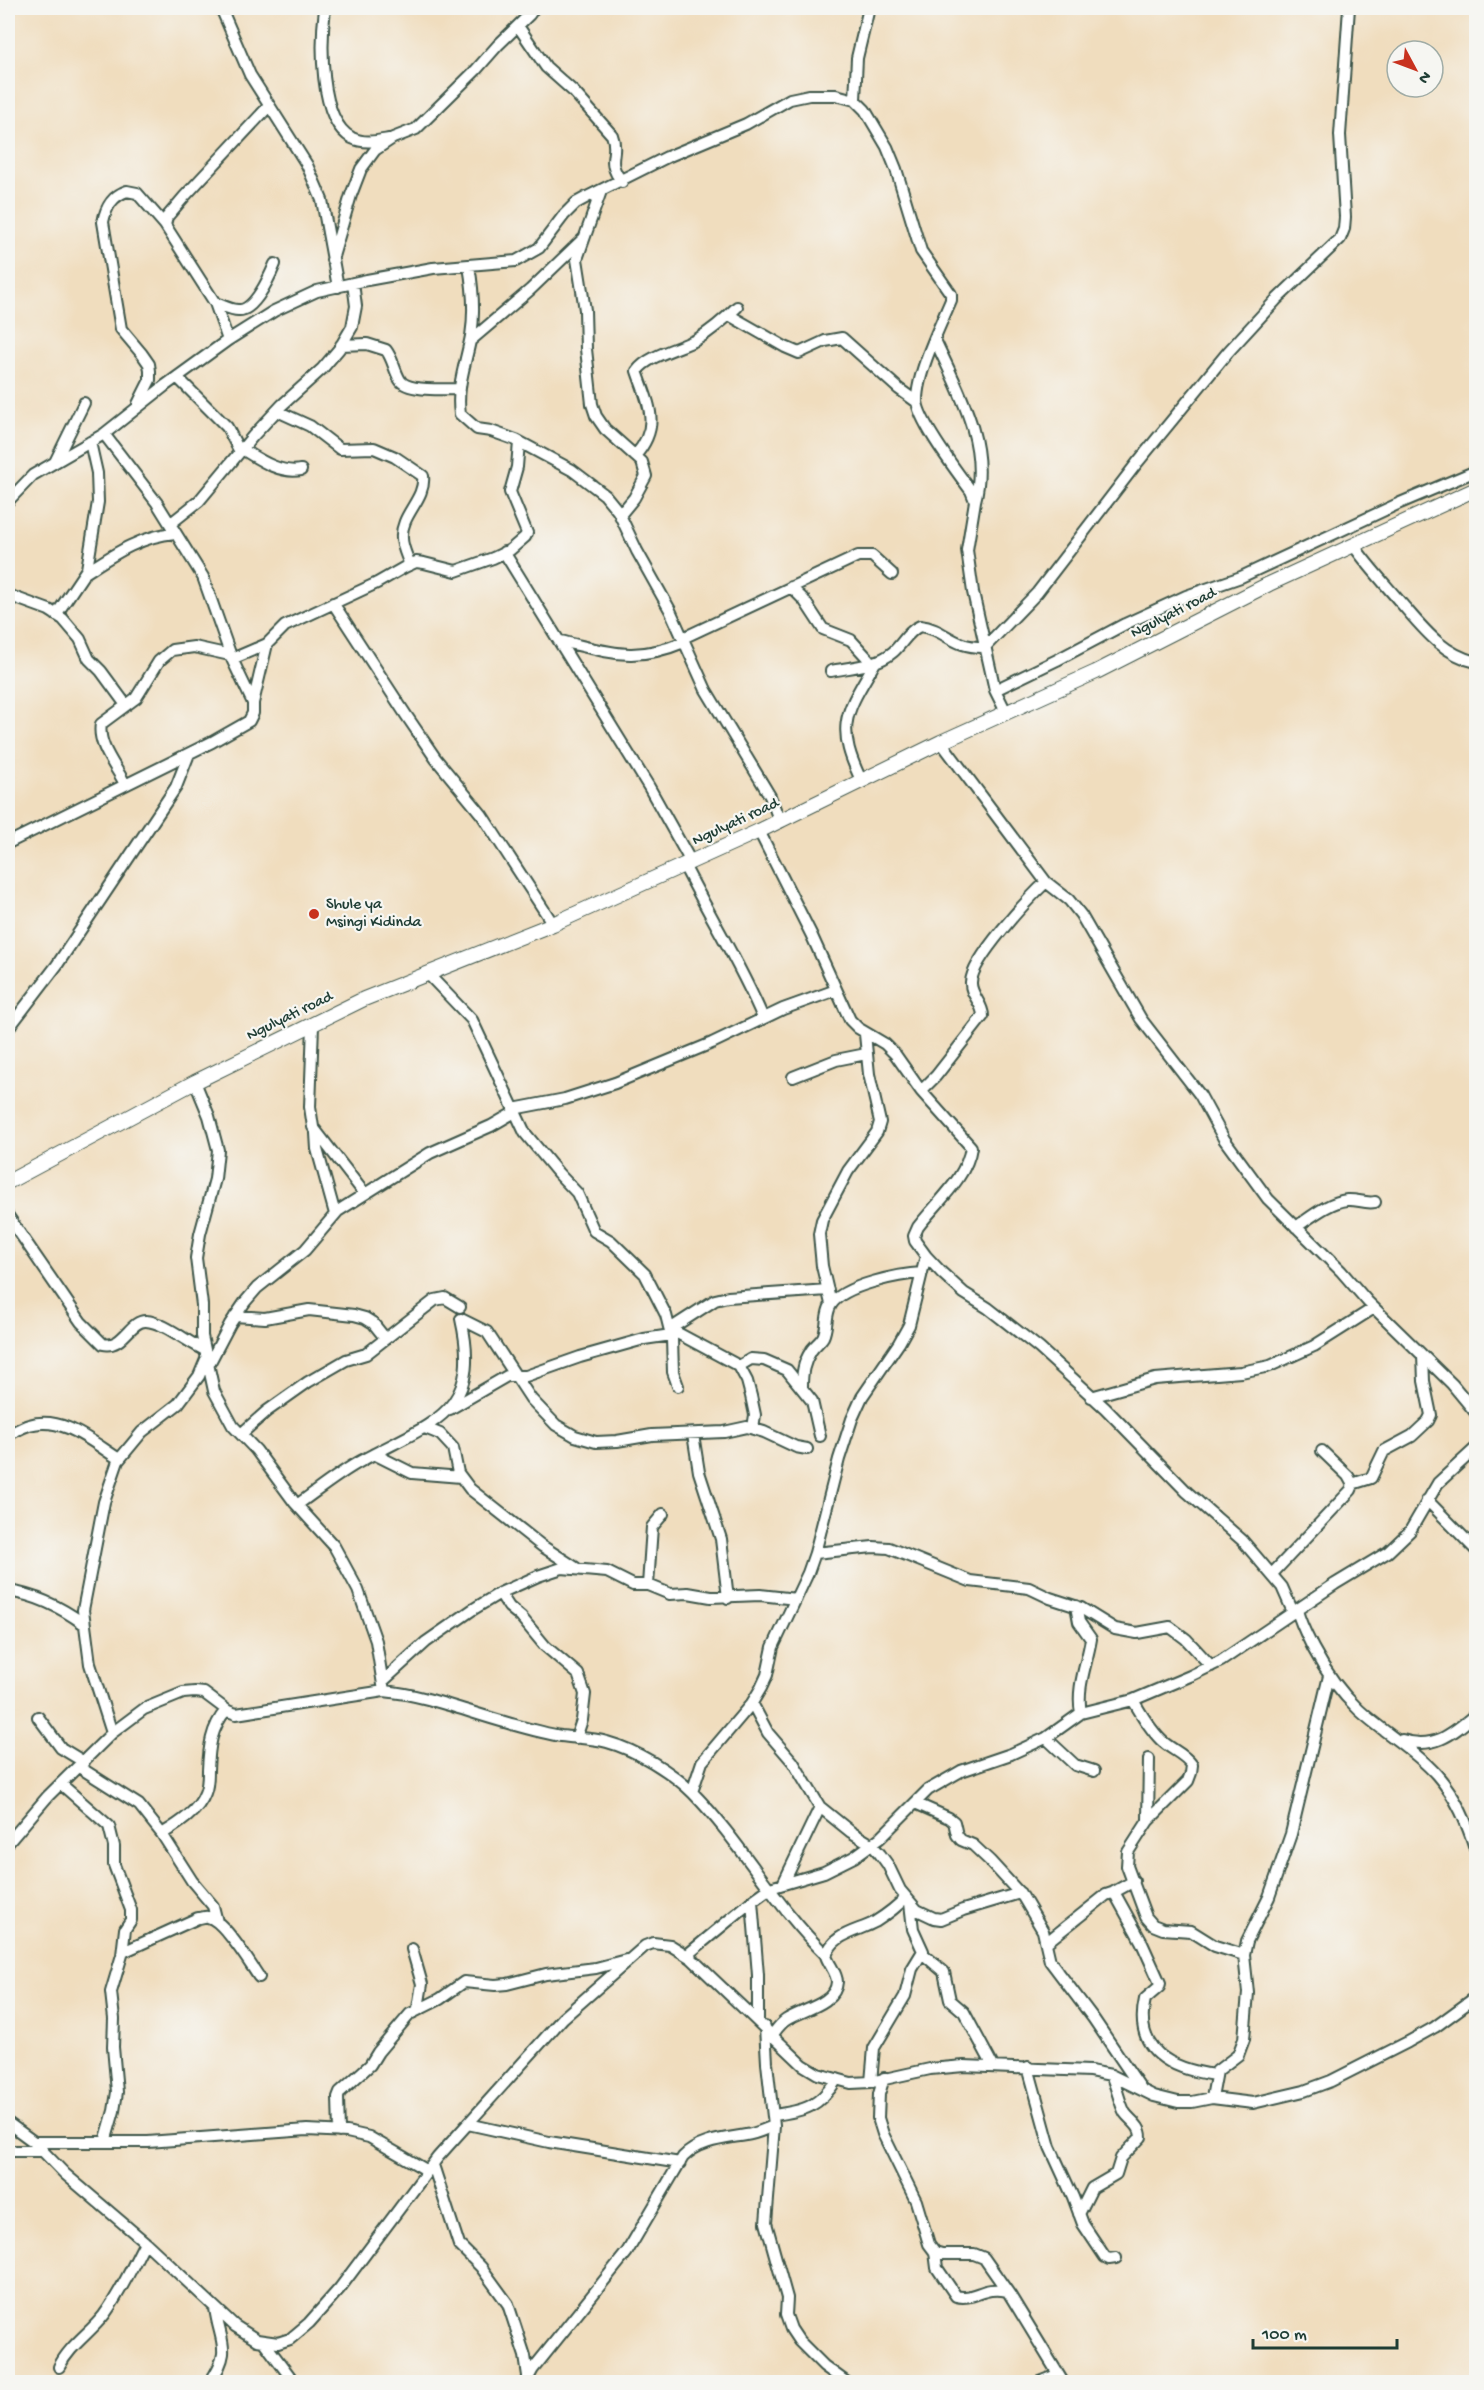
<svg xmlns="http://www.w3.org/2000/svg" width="1484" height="2390" font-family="'Gochi Hand',sans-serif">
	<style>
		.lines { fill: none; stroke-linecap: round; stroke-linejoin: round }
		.minor-casing { stroke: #3e5549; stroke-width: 14 }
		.major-casing { stroke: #3e5549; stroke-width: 16 }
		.minor { stroke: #fff; stroke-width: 10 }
		.major { stroke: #fff; stroke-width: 14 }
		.poi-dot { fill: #c8321e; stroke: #f6f6f2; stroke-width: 2 }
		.labels { text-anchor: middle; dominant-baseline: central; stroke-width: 4.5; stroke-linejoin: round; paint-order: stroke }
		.street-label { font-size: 16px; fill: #1f3d34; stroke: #f6f6f2 }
		.poi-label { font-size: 16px; fill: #1f3d34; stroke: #f6f6f2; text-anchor: start }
	</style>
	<rect width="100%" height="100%" fill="#f6f6f2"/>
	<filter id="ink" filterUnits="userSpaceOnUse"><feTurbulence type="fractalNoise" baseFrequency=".0167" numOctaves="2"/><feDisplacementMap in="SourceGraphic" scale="12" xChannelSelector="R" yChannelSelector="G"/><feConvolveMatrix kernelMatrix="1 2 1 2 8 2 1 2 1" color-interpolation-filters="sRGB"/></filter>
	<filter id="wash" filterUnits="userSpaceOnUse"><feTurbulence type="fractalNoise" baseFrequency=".008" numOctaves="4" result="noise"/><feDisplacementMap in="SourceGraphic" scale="24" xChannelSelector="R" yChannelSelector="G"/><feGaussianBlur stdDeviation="1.35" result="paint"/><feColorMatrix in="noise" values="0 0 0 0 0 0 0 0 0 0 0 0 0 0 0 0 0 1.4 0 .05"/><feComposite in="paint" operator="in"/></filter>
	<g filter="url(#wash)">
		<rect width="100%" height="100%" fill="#f0ddbe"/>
	</g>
	<g filter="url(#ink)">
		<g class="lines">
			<!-- minor casing -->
			<g class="minor-casing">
				<path id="minor" d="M 221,8 L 250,75 L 307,165 L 322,200 L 338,287
					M 325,8 C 321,40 318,120 352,138 C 364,144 377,141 389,139
					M 518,26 L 546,67 L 573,91 L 612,135 C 620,155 604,159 622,182
					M 855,100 L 857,58 L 869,8
					M 601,191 L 577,259 L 585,310 L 586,349 L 592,404 L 596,416 L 605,429 L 642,462 L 646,476 L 634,498 L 620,515
					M 332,260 L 351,195 L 361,169 L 375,150 L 393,138 L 416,129 L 476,70 L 498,45 L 529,15 L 534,8
					M 469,266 C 473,289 475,312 471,336 C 466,363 456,387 460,414 L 477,429 L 491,431 L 516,440 L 572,470 L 605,495 L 618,511 L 637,551 L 670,610 L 706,690 L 770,796 L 780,822
					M 215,303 C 222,305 231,310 238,310 C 254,312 270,276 275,264
					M 729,315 L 785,347 L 799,353 L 825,341 L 842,338 L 899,389 L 917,402
					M 228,340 L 215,303 L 165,225 L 167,217 L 184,197 L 269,106
					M 935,340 C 958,390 990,444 975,501
					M 470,341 L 530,290 L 583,239
					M 341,345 L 367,344 L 386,350 C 393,359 394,370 400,380 C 407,392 446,389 459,389
					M 177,377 L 227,427 L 240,452
					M 138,404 L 150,380 L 150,371 L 149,364 L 142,354 L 121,329 L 103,222 C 106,207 112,196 127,191 L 137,193 L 165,225
					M 277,411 L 310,426 L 340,449 L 374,448 L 395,457 L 423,476 C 426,499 400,515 402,538 C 402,547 407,556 410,565
					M 242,449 C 260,460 280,474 301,470
					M 635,456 C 662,425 648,404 637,371 C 647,356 680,348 696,340 C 711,331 725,319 737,307
					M 55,462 L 84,403
					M 8,501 L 33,475 L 104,434 L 166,385 L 228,340 L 274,311 L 317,291 L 367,280 L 433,268 L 516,261 L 539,248 L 564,215 L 576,203 L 587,197 L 667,157 L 746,124 L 790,99 L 809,95 L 836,95 L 855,100 L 865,110 L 887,147 L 896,169 L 921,251 L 951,294 L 951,300 C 940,326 917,373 917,400 C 917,420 958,473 971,491 L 975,501 L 967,550 L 973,592 L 995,690 L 1006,712
					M 170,524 L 199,501 L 253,436 L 282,405 L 322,369 L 339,349 L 352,327 L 356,306 L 353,283
					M 1354,546 C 1368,566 1385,584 1401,603 C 1423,628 1442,654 1476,662
					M 504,552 L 649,787 L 691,862
					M 85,573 C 113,555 140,536 175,533
					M 791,587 L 804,600 L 823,629 L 851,640 L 872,663
					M 8,595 L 49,610 L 63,619 L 80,639 L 89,659 L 101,671 L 126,705
					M 333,603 L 406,715 L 436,759 L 482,815 L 553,924
					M 56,615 L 87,569 L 98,502 L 97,473 L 90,442
					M 683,638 L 858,556 L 872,556 L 892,574
					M 560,641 C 610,652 634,663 684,642
					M 232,659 L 267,644 L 285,626 L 377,583 L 405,567 L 416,562 L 424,563 L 456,571 L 493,558 L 510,550 L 525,537 L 527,533 L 510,492 L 517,467 L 519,442
					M 831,671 C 851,667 877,666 893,652 C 903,643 908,631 920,626 C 946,629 951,648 985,647 L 1037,593 L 1137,463 L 1228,352 L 1276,300 L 1340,239 L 1344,229 L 1345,217 L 1340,135 L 1349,8
					M 995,690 L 1057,660 L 1125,624 L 1186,596 L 1241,577 L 1400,503 L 1476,471
					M 253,703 L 267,644
					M 941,742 L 1046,882 L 1069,900 L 1081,915 L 1141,1019 L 1200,1095 L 1224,1139 L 1268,1199 L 1341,1271 L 1368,1302 L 1452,1384 L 1476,1413
					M 862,782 C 834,724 846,713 876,661
					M 125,784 C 116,766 97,745 101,724 L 136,698 L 159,661 L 172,650 L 194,647 L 230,655
					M 759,831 L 811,934 L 850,1020 L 858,1028 L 885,1044 L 895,1054 L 921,1091 L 971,1147 C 967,1178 936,1203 918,1227 L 914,1236 L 915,1241 L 926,1256 L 942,1273 L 964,1293 L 988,1308 L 1039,1348 L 1105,1408 L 1187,1492 L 1242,1540 L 1282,1587 L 1293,1612
					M 8,843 L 212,742 L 249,721 L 253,713 L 253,703 L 232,659 L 203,577 L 157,503 L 104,434
					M 684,865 C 710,917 741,965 763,1018
					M 428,974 L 472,1020 L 525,1133 L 558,1173 L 577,1193 L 594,1231 L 611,1241 L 645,1274 L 666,1315 L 672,1339 L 673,1372 L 678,1386
					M 313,1025 L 310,1107 L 313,1127 L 364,1193
					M 8,1029 L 57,965 L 176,787 L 189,754
					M 793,1077 L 836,1060 L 866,1054
					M 195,1082 L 209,1116 L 218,1150 L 215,1179 L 200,1234 L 196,1258 L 202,1305 L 202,1336 L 214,1391 L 233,1426 L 256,1450 L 295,1503 L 334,1546 L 358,1590 L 376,1641 L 384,1691
					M 921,1091 L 936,1076 L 983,1016 C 983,1003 970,995 971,982 C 972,959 1028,899 1046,882
					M 513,1109 L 565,1099 L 615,1083 L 712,1043 L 783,1009 L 836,990
					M 316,1133 L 317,1149 L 335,1214
					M 8,1216 L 81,1322 L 103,1344 C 123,1349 130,1320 146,1321 C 164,1322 188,1343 205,1350
					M 1296,1227 C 1311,1217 1329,1202 1347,1200 C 1357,1199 1365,1204 1375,1202
					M 831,1304 L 822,1266 L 819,1234 L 822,1220 L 848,1171 L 877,1132 L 880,1122 L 869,1074 L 865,1034
					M 235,1316 L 265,1318 L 309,1310 L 354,1315 L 365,1318 L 373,1323 L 385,1338
					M 461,1319 L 487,1332 L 531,1399 L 556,1425 L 575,1436 L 596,1442 L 617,1441 L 652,1435 L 724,1432 L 747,1427 L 764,1432 L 796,1447 L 807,1449
					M 208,1366 L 230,1324 L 245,1302 L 257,1288 L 305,1250 L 338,1211 L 430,1153 L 491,1126 L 515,1112
					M 739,1366 L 751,1359 L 764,1360 L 787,1370 L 812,1401 L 820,1436
					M 802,1387 C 802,1374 803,1363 811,1351 C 814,1346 820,1342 823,1337 C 828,1327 825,1314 831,1305 C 843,1285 901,1274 922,1273
					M 1091,1397 L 1155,1379 L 1241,1372 L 1270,1366 L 1314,1346 L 1374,1308
					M 450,1409 L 507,1376 L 526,1376 L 580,1357 L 644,1339 L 671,1335
					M 425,1428 L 440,1434 L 453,1448 L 458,1473 L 470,1489 L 542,1546 L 576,1568
					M 753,1428 L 755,1415 L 751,1396 L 747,1381 L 739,1366 L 670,1329 L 715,1300 L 728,1297 L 828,1290
					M 241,1434 L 267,1411 L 308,1382 L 346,1360 L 366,1354 L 435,1300 L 445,1298 L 460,1307
					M 693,1434 L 699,1472 L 721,1539 L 728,1598
					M 8,1435 C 14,1432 22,1427 29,1425 C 63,1415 92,1442 119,1459
					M 374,1454 L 412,1473 L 461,1477
					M 1352,1484 L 1371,1478 L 1384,1451 L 1412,1436 L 1428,1421 L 1431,1415 L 1424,1381 L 1423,1356
					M 1427,1500 L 1476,1550
					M 297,1505 C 318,1490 339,1473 361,1461 C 431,1422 483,1415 461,1319
					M 815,1553 L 873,1547 L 889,1548 L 970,1581 L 1029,1588 L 1050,1598 L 1081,1608 L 1115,1629 L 1137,1633 L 1170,1627 L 1186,1639 L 1211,1666
					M 1272,1574 L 1351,1490 L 1353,1485 L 1348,1476 L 1322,1451
					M 648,1585 L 652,1527 L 663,1514
					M 8,1591 C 36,1595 61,1607 84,1624
					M 500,1593 L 509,1607 L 521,1617 L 545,1646 L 578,1674 L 585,1694 L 582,1720 L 576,1738
					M 1076,1606 L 1079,1622 L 1091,1639 C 1087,1664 1076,1687 1081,1713
					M 1297,1610 C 1300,1623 1307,1636 1313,1648 C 1325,1671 1340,1692 1359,1710 C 1384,1733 1414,1749 1437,1775 C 1457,1798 1467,1823 1476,1851
					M 383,1681 L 426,1642 L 472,1610 L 500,1593 L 538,1576 L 562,1568 L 607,1572 L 633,1585 L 648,1585 L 670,1594 L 688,1593 L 711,1597 L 760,1595 L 796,1599
					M 1133,1700 C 1141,1714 1150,1729 1161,1740 C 1171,1750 1184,1753 1192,1765 L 1191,1773 L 1188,1781 L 1148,1821 L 1128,1852 L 1127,1866 L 1146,1917 L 1153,1925 L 1163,1929 L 1191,1931 L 1215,1946 L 1244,1955
					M 752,1703 L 768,1733 L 793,1762 L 820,1807 L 851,1832 L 871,1844 L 880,1854 L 888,1865 L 900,1890 L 917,1910 L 934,1918 L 941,1919 L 963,1910 L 1020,1893
					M 38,1717 L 61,1748 L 84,1762
					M 112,1733 L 90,1664 L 83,1610 L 104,1502 L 118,1461 L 142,1432 L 178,1404 L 199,1376 L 207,1357
					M 1046,1738 L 1075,1765 L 1094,1771
					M 1402,1740 C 1435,1750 1452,1734 1476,1714
					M 79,1767 L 139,1805 L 162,1834 L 192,1881 L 213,1906 L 217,1922
					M 61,1784 L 109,1826 L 114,1846 L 114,1865 L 131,1910 L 131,1920 L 125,1929 L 122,1955 L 111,1992 L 114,2019 L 113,2047 L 117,2092 L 114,2111 L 105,2142
					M 692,1792 L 702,1762 L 752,1703 L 761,1688 L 767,1675 L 773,1647 L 808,1573 L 815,1553 L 839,1459 L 852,1419 L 862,1397 L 899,1343 L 909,1325 L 926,1256
					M 915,1803 L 949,1818 L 954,1822 L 957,1835 L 961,1840 L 973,1845 L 990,1861 L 1023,1897 L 1043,1931 L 1050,1961 L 1093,2018 L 1142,2090
					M 1148,1821 L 1149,1759
					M 162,1834 C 178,1824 198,1812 205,1793 C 208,1786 208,1778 208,1770 C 209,1747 211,1728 226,1710
					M 8,1843 L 48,1796 L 112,1733 L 144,1709 L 183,1693 L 195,1692 L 204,1693 L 228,1711 L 236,1714 L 384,1691 C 427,1695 467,1712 508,1723 C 526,1728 543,1733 561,1736 C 576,1738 592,1738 607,1742 C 636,1750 671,1771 693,1793 C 742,1843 775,1906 826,1955
					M 1134,1881 L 1114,1892 L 1141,1941 L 1160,1983 L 1159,1987 L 1145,1999 C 1133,2051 1171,2069 1215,2075
					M 783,1884 L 820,1807
					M 752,1901 L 758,1975 L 758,2021
					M 1047,1942 L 1106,1895 L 1115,1892
					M 412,1949 L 422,1984 L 418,2008
					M 123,1952 L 198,1918 C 202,1918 205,1916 208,1917 C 224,1920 250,1964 259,1977
					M 922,1953 L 944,1972 L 950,2000 L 964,2012 L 993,2066
					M 687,1955 L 752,1901 L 770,1888 L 824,1872 L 854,1857 L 880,1838 L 928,1790 L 961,1771 L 1011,1754 L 1046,1738 L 1081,1713 L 1133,1700 L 1190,1676 L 1221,1661 L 1335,1584 L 1388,1552 L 1410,1531 L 1438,1483 L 1476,1448
					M 765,2027 L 767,2063 L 774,2126 L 766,2223 L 787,2298 L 786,2315 L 791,2329 L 799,2341 L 824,2366 L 846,2382
					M 773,2034 C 777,2029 780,2024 786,2020 C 801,2010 836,2004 837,1982 C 837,1973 829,1965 826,1956 C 833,1933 857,1932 875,1922 C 886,1915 897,1907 905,1898
					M 1028,2067 L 1050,2147 L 1073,2197 L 1083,2224 L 1105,2257 L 1109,2259 L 1116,2258
					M 884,2078 L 879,2094 L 878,2118 L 883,2134 L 916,2201 L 929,2244 L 935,2252 L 942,2254 L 974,2254 L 984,2258 L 1010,2295 L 1063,2382
					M 871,2082 L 874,2048 L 905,1996 L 912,1969 L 923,1951 L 913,1929 L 910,1903
					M 1212,2098 L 1217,2071 L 1238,2055 L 1244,2039 L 1248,1993 L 1244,1955 L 1247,1941 L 1269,1897 L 1291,1834 L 1329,1676
					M 773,2115 C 805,2111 819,2107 837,2079
					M 8,2123 L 34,2142 L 65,2174 L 145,2242 L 235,2326 L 257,2340 L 278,2343 L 290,2339 L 309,2323 L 340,2288 L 438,2157 L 563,2018 L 645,1946 L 653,1943 L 670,1945 L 691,1958 L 803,2065 L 818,2074 L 851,2083 L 871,2082 L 930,2069 L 964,2066 L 1090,2071 L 1111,2075 L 1154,2096 L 1178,2102 L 1192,2102 L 1212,2098 L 1253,2103 L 1304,2091 L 1331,2081 L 1408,2042 L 1435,2027 L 1476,1997
					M 468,2124 L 549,2142 L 680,2163
					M 339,2132 L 338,2097 L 340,2092 L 370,2065 L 378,2052 L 410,2014 L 440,1999 L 464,1982 L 495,1985 L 507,1984 L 546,1974 L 596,1968 L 626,1960
					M 34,2142 L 148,2142 L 307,2130 L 347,2132 L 369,2137 L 428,2171
					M 8,2151 L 43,2151
					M 433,2165 L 459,2245 L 481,2267 L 508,2304 L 525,2356 L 528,2376
					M 1079,2214 L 1092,2188 L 1116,2174 L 1121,2158 L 1141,2137 C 1141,2126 1131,2121 1125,2113 C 1119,2102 1117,2087 1111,2075
					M 935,2252 L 937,2268 L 956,2296 C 974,2301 983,2285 1007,2291
					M 264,2342 L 294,2382
					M 59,2367 C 69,2346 90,2333 104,2315 C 121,2292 132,2267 145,2242
					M 210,2382 C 233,2349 220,2344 215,2308
					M 526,2382 L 533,2369 L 627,2252 L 683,2157 C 700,2140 723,2139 746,2135 C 756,2134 765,2129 774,2126
					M 1039,2382 L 1057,2375"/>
			</g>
			<!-- major casing -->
			<g class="major-casing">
				<path id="major" d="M 8,1182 L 195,1082 L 364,999 L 553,924 L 759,831 L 941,742 L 1096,672 L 1269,584 L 1476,489"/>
			</g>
			<!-- minor -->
			<use href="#minor" class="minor"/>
			<!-- major -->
			<use href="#major" class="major"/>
		</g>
	</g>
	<!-- markers -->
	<circle class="poi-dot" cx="314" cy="914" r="6"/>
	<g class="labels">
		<!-- street labels -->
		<g class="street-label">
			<text transform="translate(1174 614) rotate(-27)">Ngulyati road</text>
			<text transform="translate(736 823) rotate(-25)">Ngulyati road</text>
			<text transform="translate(290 1017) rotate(-26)">Ngulyati road</text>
		</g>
		<!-- poi labels -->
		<g class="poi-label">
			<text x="326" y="905">Shule ya<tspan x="326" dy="18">Msingi Kidinda</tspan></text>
		</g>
	</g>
	<!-- margin -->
	<rect width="1484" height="2390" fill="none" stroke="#f6f6f2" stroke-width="30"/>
	<!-- north arrow -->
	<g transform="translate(1415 69) rotate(131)"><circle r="28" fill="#f6f6f2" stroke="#a0aca6" stroke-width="1.5"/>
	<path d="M0-4.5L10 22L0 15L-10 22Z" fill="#c8321e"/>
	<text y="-9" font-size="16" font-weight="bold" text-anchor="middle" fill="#1f3d34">N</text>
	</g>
	<!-- scale -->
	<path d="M1253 2339v9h144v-9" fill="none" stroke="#1f3d34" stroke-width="3"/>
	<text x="1262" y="2339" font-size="18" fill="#1f3d34" stroke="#f6f6f2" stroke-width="4.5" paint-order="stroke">100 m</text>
</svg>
